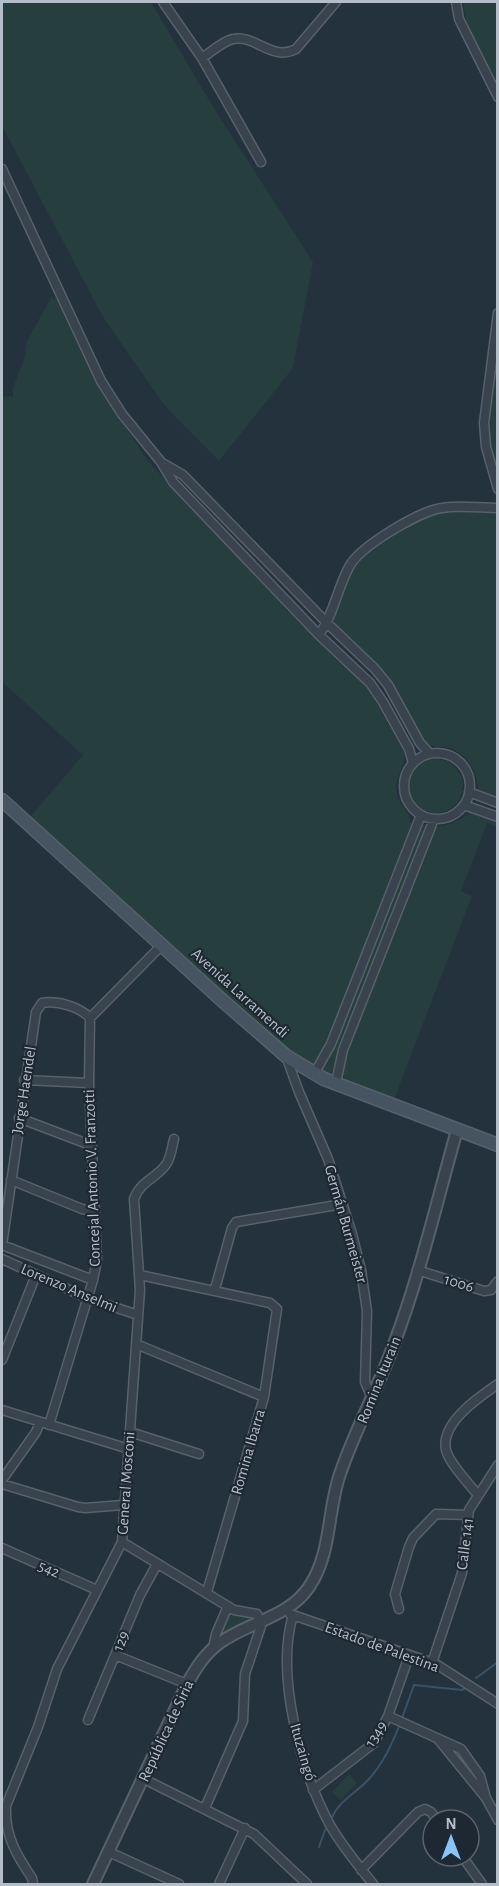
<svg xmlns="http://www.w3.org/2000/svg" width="499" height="1886" font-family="'Alegreya Sans',sans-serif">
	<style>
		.green { fill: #263e3d }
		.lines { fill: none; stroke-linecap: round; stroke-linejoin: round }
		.stream { stroke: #3a5265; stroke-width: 2 }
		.minor-casing { stroke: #56616b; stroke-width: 11 }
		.tertiary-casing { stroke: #56616b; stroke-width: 14 }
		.secondary-casing { stroke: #56616b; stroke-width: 15 }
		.minor { stroke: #38434d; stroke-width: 8 }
		.tertiary { stroke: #38434d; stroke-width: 10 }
		.secondary { stroke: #465360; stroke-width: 12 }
		.labels { text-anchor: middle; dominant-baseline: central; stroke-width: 4.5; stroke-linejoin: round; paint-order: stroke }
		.street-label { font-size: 16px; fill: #b4bec8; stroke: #1d2832 }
	</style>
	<rect width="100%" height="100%" fill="#24323d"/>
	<!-- green -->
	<path class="green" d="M 2,2 L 151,2 L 215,110 L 313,262 L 293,368 L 219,461 L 164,405 L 103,317 L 2,126 Z
		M 463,2 L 497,2 L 497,83 L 467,25 Z
		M 57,294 L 102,393 L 148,461 L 314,638 L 369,689 L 404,752 C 407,765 395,776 396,790 C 398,805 412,814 411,826 L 326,1043 L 316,1062 L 312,1065 L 282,1047 L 169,945 L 30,817 L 83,755 L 2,682 L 2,397 L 11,396 L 13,398 L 13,388 L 25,357 L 27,341 L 52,296 L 54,300 Z
		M 497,347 L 497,475 L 490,446 L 488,424 Z
		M 451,511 L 497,514 L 497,799 L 479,790 L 474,770 L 463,755 L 451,748 L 431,746 L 423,741 L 386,675 L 333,622 C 333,608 348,572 357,561 C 368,547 420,516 437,512 C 442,511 447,511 451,511 Z
		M409 786a27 27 0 1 1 54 0a27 27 0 1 1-54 0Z
		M 471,813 L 497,822 L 497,827 L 487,823 L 461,891 L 472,896 L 395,1097 L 392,1098 L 345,1079 L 343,1074 L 348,1050 L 436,827 L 451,824 Z
		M 423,825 L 425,826 L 422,836 L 339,1045 L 333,1071 L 327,1074 L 323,1069 L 336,1044 Z
		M 232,1615 L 248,1616 L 250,1619 L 221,1635 L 227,1619 Z
		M 349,1774 L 357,1783 L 341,1800 L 332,1792 Z"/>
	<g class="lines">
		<!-- stream -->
		<path class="stream" d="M 476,1678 L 498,1662
			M 402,1718 L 414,1685 L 462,1690 L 466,1688
			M 332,1817 C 340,1800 356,1793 368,1780 C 383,1764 392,1744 400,1724
			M 319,1847 L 325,1830"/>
		<!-- minor casing -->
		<g class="minor-casing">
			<path id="minor" d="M 163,2 L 202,58 L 261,162
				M 456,2 L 459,19 L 498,97
				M 202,58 C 211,52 223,41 233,39 C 255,34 272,62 296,49 L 336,2
				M 2,169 L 101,381 L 122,414 L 161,462 L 173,482 L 319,635 L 370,683 L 383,702 L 409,749 L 413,763
				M 498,313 L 484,423 L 486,447 L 498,489
				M 164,464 L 183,475 L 327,623 L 375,669 L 388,685 L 420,743 L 430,754
				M 319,635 C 334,614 337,589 349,567 C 359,547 419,511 442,508 C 460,505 479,508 498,508
				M404 786a33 33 0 1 1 66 0a33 33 0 1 1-66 0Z
				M 469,792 L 498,803
				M 464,805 L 498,817
				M 90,1018 L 162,945
				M 286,1056 L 299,1092 L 328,1159 L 352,1234 L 361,1270 L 367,1311 L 365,1382 L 372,1398
				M 314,1074 L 331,1044 L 421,815
				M 24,1080 L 89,1083
				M 336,1083 L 343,1050 L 434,819
				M 19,1118 L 85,1143 L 92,1143
				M 11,1180 L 82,1209 L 94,1211
				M 2,1245 L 36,1012 L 42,1003 C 57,1000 80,1007 90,1018 L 89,1083 L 97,1260 L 93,1280 L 49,1425
				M 2,1245 L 93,1280
				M 2,1259 L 87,1298 L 138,1315
				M 417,1270 L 484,1291 L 491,1290 L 498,1281
				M 140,1275 L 270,1303 L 277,1309 L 264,1397 L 207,1592
				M 215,1289 L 232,1228 L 236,1222 L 343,1204
				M 136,1344 L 264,1397
				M 2,1360 L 36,1275
				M 2,1410 L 129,1449
				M 130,1432 L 199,1454
				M 2,1480 L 36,1432 L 40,1422
				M 2,1484 L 78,1507 L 85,1508 L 123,1505
				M 478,1495 C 470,1485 449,1463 446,1450 C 440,1423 479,1397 498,1384
				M 122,1542 L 234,1610 L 257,1614 L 261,1626 L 245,1674 L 243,1721 L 205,1808
				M 2,1548 L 97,1590
				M 399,1609 L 395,1594 L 409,1547 L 413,1538 L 436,1514 L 468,1515
				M 290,1614 L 436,1664 L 498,1704
				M 293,1615 C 275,1675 301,1771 330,1825 C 342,1846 358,1865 373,1884
				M 213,1648 L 216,1634 L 228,1606
				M 115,1655 L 187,1684
				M 432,1663 L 462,1573 L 469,1510 L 498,1465
				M 388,1716 L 461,1749 L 480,1776 L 486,1798
				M 88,1720 L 140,1595 L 157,1564
				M 438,1739 L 486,1798 L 498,1820
				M 144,1779 L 254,1834 L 307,1884
				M 313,1790 L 374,1743 L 388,1716 L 409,1656
				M 6,1809 C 5,1836 17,1856 32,1878 L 33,1884
				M 2,1816 L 38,1727 L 57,1669 L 122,1542 L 140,1290 L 134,1199 C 141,1180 158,1178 167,1163 C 171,1156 172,1147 174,1139
				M 109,1852 L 179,1884
				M 462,1856 L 482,1884
				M 361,1870 L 418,1812 L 425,1809 L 431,1812 L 437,1820
				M 219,1884 L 245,1828"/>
		</g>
		<!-- tertiary casing -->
		<g class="tertiary-casing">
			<path id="tertiary" d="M 93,1884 L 187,1684 C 196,1668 205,1653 221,1642 C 249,1622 289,1617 309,1587 C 332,1553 327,1511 340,1474 C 355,1430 378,1388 394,1344 C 420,1275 437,1201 457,1130"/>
		</g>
		<!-- secondary casing -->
		<g class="secondary-casing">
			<path id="secondary" d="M 2,800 L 224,1002 L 286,1056 L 324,1079 L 498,1145"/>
		</g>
		<!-- minor -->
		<use href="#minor" class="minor"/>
		<!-- tertiary -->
		<use href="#tertiary" class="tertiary"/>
		<!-- secondary -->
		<use href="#secondary" class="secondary"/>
	</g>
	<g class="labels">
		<!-- street labels -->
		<g class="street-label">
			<text transform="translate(240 993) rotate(42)">Avenida Larramendi</text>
			<text transform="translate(24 1090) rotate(-81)">Jorge Haendel</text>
			<text transform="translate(92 1178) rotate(-92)">Concejal Antonio V. Franzotti</text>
			<text transform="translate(346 1224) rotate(74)">Germán Burmeister</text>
			<text transform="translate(459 1283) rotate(17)">1006</text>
			<text transform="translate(69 1288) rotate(23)">Lorenzo Anselmi</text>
			<text transform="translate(379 1380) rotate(-68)">Romina Iturain</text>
			<text transform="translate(248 1452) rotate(-74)">Romina Ibarra</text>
			<text transform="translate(126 1483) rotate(-86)">General Mosconi</text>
			<text transform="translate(465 1544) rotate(-83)">Calle 141</text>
			<text transform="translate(49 1569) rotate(24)">542</text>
			<text transform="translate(121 1641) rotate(-68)">129</text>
			<text transform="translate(382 1647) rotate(20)">Estado de Palestina</text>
			<text transform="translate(166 1731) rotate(-65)">República de Siria</text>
			<text transform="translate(376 1734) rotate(-57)">1349</text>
			<text transform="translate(303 1752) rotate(74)">Ituzaingó</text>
		</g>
	</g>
	<!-- border -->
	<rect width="499" height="1886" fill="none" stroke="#b4bec8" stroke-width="6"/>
	<!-- north arrow -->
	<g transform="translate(451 1838)"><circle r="28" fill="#1d2832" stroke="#59646e" stroke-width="1.5"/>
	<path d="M0-4.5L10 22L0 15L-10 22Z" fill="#8cc3f5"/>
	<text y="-9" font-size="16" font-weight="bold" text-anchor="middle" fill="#b4bec8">N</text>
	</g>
</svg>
